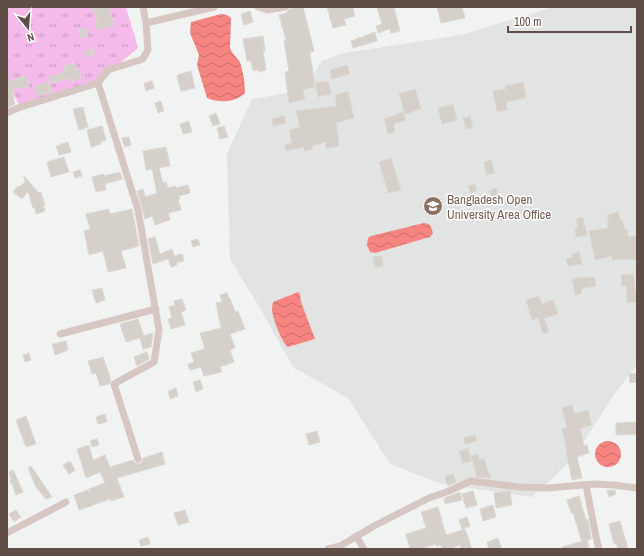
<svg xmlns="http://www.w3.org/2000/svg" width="644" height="556" font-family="'Archivo Narrow',sans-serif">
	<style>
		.education { fill: #e2e4e3 }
		.grass { fill: url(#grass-tufts) }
		.water { fill: url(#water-waves) }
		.building { fill: #d6d0cb; stroke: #dcd8d3 }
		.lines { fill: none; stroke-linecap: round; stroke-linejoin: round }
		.street { stroke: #d6c7c2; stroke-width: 7 }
		.labels { text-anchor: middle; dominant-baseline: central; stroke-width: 3; stroke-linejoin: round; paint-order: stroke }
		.education-label { font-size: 13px; fill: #785e54; stroke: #fff; text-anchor: start }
	</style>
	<defs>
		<pattern id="grass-tufts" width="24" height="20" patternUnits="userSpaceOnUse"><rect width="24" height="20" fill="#f4bae9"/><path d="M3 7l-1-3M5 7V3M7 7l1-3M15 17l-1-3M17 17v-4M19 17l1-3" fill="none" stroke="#c999bf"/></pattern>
		<pattern id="water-waves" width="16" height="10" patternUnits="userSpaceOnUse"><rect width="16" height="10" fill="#f68582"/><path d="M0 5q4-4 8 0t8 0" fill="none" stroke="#cb6f6c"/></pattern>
	</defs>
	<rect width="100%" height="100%" fill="#f0f3f2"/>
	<!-- education -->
	<path class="education" d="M 553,7 L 637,7 L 637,365 L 613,396 L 572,460 L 532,497 L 442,484 L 390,464 L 348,398 L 293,367 L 260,308 L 230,259 L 227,154 L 252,99 L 311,89 L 312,77 L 322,61 L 344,53 L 461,35 Z"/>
	<!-- grass -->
	<path class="grass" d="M 7,7 L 126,7 L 138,48 L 96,83 L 19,105 L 7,80 Z"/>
	<!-- water -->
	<path class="water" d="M 221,14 L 227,15 L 231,18 L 230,48 C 232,54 237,57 240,62 C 243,71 245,83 245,93 C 235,103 219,103 207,98 L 197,65 L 199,55 L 190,33 L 191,22 Z
		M 424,223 L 429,224 L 431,227 L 433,233 L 430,237 L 375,253 L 370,252 L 367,245 L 368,238 L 371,236 Z
		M 298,292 L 300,294 L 301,302 L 315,339 L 288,347 C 282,343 272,317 272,309 C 272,308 273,303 273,302 Z
		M595 454a13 13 0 1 1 26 0a13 13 0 1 1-26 0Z"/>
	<!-- building -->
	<path class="building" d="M 91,7 L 109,7 L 114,25 L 98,30 L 95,20 L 98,19 Z
		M 298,7 L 303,7 L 314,51 L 310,53 L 315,87 L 303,90 L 305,99 L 289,103 L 285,72 L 289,71 L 284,41 L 286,40 L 279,15 L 286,13 L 289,9 Z
		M 327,7 L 353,7 L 355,16 L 344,19 L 346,25 L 333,28 Z
		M 377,7 L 394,7 L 400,31 L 391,33 L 390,29 L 378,33 L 376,26 L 382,24 Z
		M 437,7 L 462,7 L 465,18 L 441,23 Z
		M 250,11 L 253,22 L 244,25 L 241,14 Z
		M 86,28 L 88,36 L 81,38 L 78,30 Z
		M 375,32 L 377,41 L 353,48 L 351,41 Z
		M 263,36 L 265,51 L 263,51 L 266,70 L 259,72 L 259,70 L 253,71 L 251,61 L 247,61 L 243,39 Z
		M 93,49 L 94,55 L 87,57 L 85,51 Z
		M 74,63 L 77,70 L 79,70 L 81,78 L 71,81 L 70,78 L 51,83 L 49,77 L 65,72 L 64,66 Z
		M 347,65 L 350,74 L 332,79 L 330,70 Z
		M 191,71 L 195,88 L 181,91 L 177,75 Z
		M 26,76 L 29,86 L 12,90 L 15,104 L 7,108 L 7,80 L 9,81 Z
		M 152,81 L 154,88 L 146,91 L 144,83 Z
		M 328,81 L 331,94 L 318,97 L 315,83 Z
		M 49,82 L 52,92 L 38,96 L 35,86 Z
		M 523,82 L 526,98 L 506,102 L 507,110 L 497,112 L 493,91 L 506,89 L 505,86 Z
		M 415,89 L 421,109 L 405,114 L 399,94 Z
		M 348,92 L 354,118 L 336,123 L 339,146 L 326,148 L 325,142 L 312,146 L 313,149 L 304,151 L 304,147 L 286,151 L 285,145 L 292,143 L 289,130 L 300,127 L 296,111 L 337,106 L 335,95 Z
		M 161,101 L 164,111 L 158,113 L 155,103 Z
		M 453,104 L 457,120 L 442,124 L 438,108 Z
		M 83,107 L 88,127 L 79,130 L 73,109 Z
		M 403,112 L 406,120 L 393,124 L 395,132 L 388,134 L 384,119 Z
		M 216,113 L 220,124 L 213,126 L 209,116 Z
		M 284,116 L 286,123 L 273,126 L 272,119 Z
		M 470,116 L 473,127 L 466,129 L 463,118 Z
		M 189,121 L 192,132 L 183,134 L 180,124 Z
		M 102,126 L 106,140 L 100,142 L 101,144 L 91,147 L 87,130 Z
		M 224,126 L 228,137 L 220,139 L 217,128 Z
		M 129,137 L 131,145 L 125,147 L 122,138 Z
		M 68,142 L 71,152 L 59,155 L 56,146 Z
		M 166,147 L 170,166 L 159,168 L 163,183 L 166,182 L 168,188 L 175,186 L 176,188 L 188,185 L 190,193 L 179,196 L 180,199 L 178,199 L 181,210 L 168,213 L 170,220 L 155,225 L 152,216 L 145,219 L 137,191 L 143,189 L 145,197 L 157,193 L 152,169 L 146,170 L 143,151 Z
		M 64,157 L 69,172 L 51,177 L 47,162 Z
		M 391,158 L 401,190 L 388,193 L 379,162 Z
		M 491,160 L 495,173 L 487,175 L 484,162 Z
		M 80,170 L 82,176 L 75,178 L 73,172 Z
		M 120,172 L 122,179 L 105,184 L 106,190 L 96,192 L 92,177 L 104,174 L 104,176 Z
		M 24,176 L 39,193 L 41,192 L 45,205 L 43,205 L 45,211 L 36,214 L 35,208 L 33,208 L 28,191 L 22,199 L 13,192 L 18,186 L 19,187 L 25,182 Z
		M 475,184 L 477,191 L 470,193 L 468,186 Z
		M 496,188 L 499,196 L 492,199 L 489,191 Z
		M 109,209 L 110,214 L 132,209 L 139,246 L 121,251 L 126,268 L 108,272 L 103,251 L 89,255 L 84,231 L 90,229 L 86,214 Z
		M 618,212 L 620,220 L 622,219 L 625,230 L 627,229 L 628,237 L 637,235 L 637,259 L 628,260 L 628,259 L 612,260 L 612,256 L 595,260 L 589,231 L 608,228 L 607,223 L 609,223 L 607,215 Z
		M 583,217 L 587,235 L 576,237 L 575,228 L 578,228 L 576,219 Z
		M 155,237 L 160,254 L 172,249 L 174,256 L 182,254 L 184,261 L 176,263 L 177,265 L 171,267 L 168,259 L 153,264 L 148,239 Z
		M 198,239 L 200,245 L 193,247 L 191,241 Z
		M 579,252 L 582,264 L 568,266 L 566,259 L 573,257 L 572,254 Z
		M 382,256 L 383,266 L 375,267 L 373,257 Z
		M 633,274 L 635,291 L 637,290 L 637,302 L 627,303 L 626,286 L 622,286 L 621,275 Z
		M 581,277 L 582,278 L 594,277 L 596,286 L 581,289 L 582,293 L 575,295 L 572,280 Z
		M 102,288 L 105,300 L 96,303 L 92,290 Z
		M 227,293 L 229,299 L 230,298 L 235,312 L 238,311 L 245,329 L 230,334 L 235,348 L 230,350 L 234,362 L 220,367 L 222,372 L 204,376 L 201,367 L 190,370 L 188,364 L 194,362 L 191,353 L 205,349 L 200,333 L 221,328 L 216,303 L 222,302 L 220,295 Z
		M 539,296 L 542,304 L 553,300 L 558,314 L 544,318 L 549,332 L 543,334 L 538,318 L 532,320 L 526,300 Z
		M 182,299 L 186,310 L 181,312 L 185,325 L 171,329 L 168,319 L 172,318 L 169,307 L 175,305 L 174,301 Z
		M 138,319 L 144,336 L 153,333 L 151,347 L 143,349 L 140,338 L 126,342 L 120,324 Z
		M 66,341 L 68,350 L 55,355 L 52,344 Z
		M 147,352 L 149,359 L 137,366 L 134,357 Z
		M 29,353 L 31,360 L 25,362 L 23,355 Z
		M 103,357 L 111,380 L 109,384 L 100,386 L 96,373 L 92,374 L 88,361 Z
		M 637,373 L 637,382 L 630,383 L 629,374 Z
		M 200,380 L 203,389 L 196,392 L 193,382 Z
		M 176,388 L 178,396 L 170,399 L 168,391 Z
		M 572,405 L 575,414 L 588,410 L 592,425 L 580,428 L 584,446 L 587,445 L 589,453 L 577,457 L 582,478 L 572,480 L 566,451 L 567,451 L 562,429 L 567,428 L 562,408 Z
		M 105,414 L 107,422 L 98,424 L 96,417 Z
		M 26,416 L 36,444 L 26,447 L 16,420 Z
		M 637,422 L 637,434 L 616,435 L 616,423 Z
		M 317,431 L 320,442 L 309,445 L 306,434 Z
		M 475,435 L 477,441 L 465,444 L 464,438 Z
		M 97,439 L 99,445 L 92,447 L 90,441 Z
		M 89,445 L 93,460 L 105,455 L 110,467 L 133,460 L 135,463 L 139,464 L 142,462 L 143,458 L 162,452 L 165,464 L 117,478 L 124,497 L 111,501 L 110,499 L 79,510 L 74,495 L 88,490 L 91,494 L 89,489 L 105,483 L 100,472 L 86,478 L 77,449 Z
		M 468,448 L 471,461 L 463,463 L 459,451 Z
		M 478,454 L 479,460 L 484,459 L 491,478 L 477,477 L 471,456 Z
		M 70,461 L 75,470 L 69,474 L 63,465 Z
		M 31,466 L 52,497 L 46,499 L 36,487 L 28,468 Z
		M 13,470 L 23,492 L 16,495 L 13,486 L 10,481 L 11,480 L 9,472 Z
		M 453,474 L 456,482 L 448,486 L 445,477 Z
		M 607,490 L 615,490 L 616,494 L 609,497 Z
		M 473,491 L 477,505 L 466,508 L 462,494 Z
		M 510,491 L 512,505 L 496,508 L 494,493 Z
		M 460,492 L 462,500 L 445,504 L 444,498 Z
		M 579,496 L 586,520 L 588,519 L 591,539 L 587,540 L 589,547 L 583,549 L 563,549 L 562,547 L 583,541 L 582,542 L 573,513 L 571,513 L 567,500 Z
		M 493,505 L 496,517 L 483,521 L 480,509 Z
		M 438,507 L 446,535 L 465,529 L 472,549 L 461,549 L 460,545 L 449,549 L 442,549 L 441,545 L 436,546 L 436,544 L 423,548 L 423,549 L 410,549 L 406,534 L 426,528 L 421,512 Z
		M 16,510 L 21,517 L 14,522 L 9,514 Z
		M 185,510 L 189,522 L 178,525 L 174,513 Z
		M 467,517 L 470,526 L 462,529 L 459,520 Z
		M 620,521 L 628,549 L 618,549 L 616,543 L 614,544 L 609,524 Z
		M 148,537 L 150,544 L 141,546 L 139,540 Z
		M 498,538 L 502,549 L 489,549 L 487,542 Z"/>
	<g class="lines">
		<!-- street -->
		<path class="street" d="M 143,7 L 146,23
			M 258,7 L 268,10 L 285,7
			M 98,83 L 138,210 L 159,330 L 154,362 L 114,384 L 138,459
			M 7,113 L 18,108 L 98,83 L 108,70 L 143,59 L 148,50 L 146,23 L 214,7
			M 60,334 L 156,309
			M 586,485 L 596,537 L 599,549
			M 7,533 L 66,502
			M 356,536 L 364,549
			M 328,549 L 340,546 L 374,526 L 429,498 L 449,491 L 471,481 L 519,487 L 548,488 L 594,484 L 614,485 L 637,488"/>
	</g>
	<!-- icons -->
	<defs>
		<g id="university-disc" transform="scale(1)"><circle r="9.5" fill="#8d6e63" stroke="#fff"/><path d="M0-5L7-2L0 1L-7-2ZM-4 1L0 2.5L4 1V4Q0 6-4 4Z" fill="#fff"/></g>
	</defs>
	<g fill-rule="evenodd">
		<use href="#university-disc" x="433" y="206"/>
	</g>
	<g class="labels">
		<!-- education labels -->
		<g class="education-label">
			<text x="447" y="199">Bangladesh Open<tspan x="447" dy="15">University Area Office</tspan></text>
		</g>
	</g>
	<!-- border -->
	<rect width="644" height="556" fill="none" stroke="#604d46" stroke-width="16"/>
	<!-- north arrow -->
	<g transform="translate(28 28) rotate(163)" stroke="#ffffff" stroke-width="3" paint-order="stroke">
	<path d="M0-3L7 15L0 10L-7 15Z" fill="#604d46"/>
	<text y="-6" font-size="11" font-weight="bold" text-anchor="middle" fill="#604d46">N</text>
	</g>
	<!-- scale -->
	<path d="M508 26v6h123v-6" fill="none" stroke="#604d46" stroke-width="2"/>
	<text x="514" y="26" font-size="12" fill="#604d46" stroke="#ffffff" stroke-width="3" paint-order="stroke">100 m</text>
</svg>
